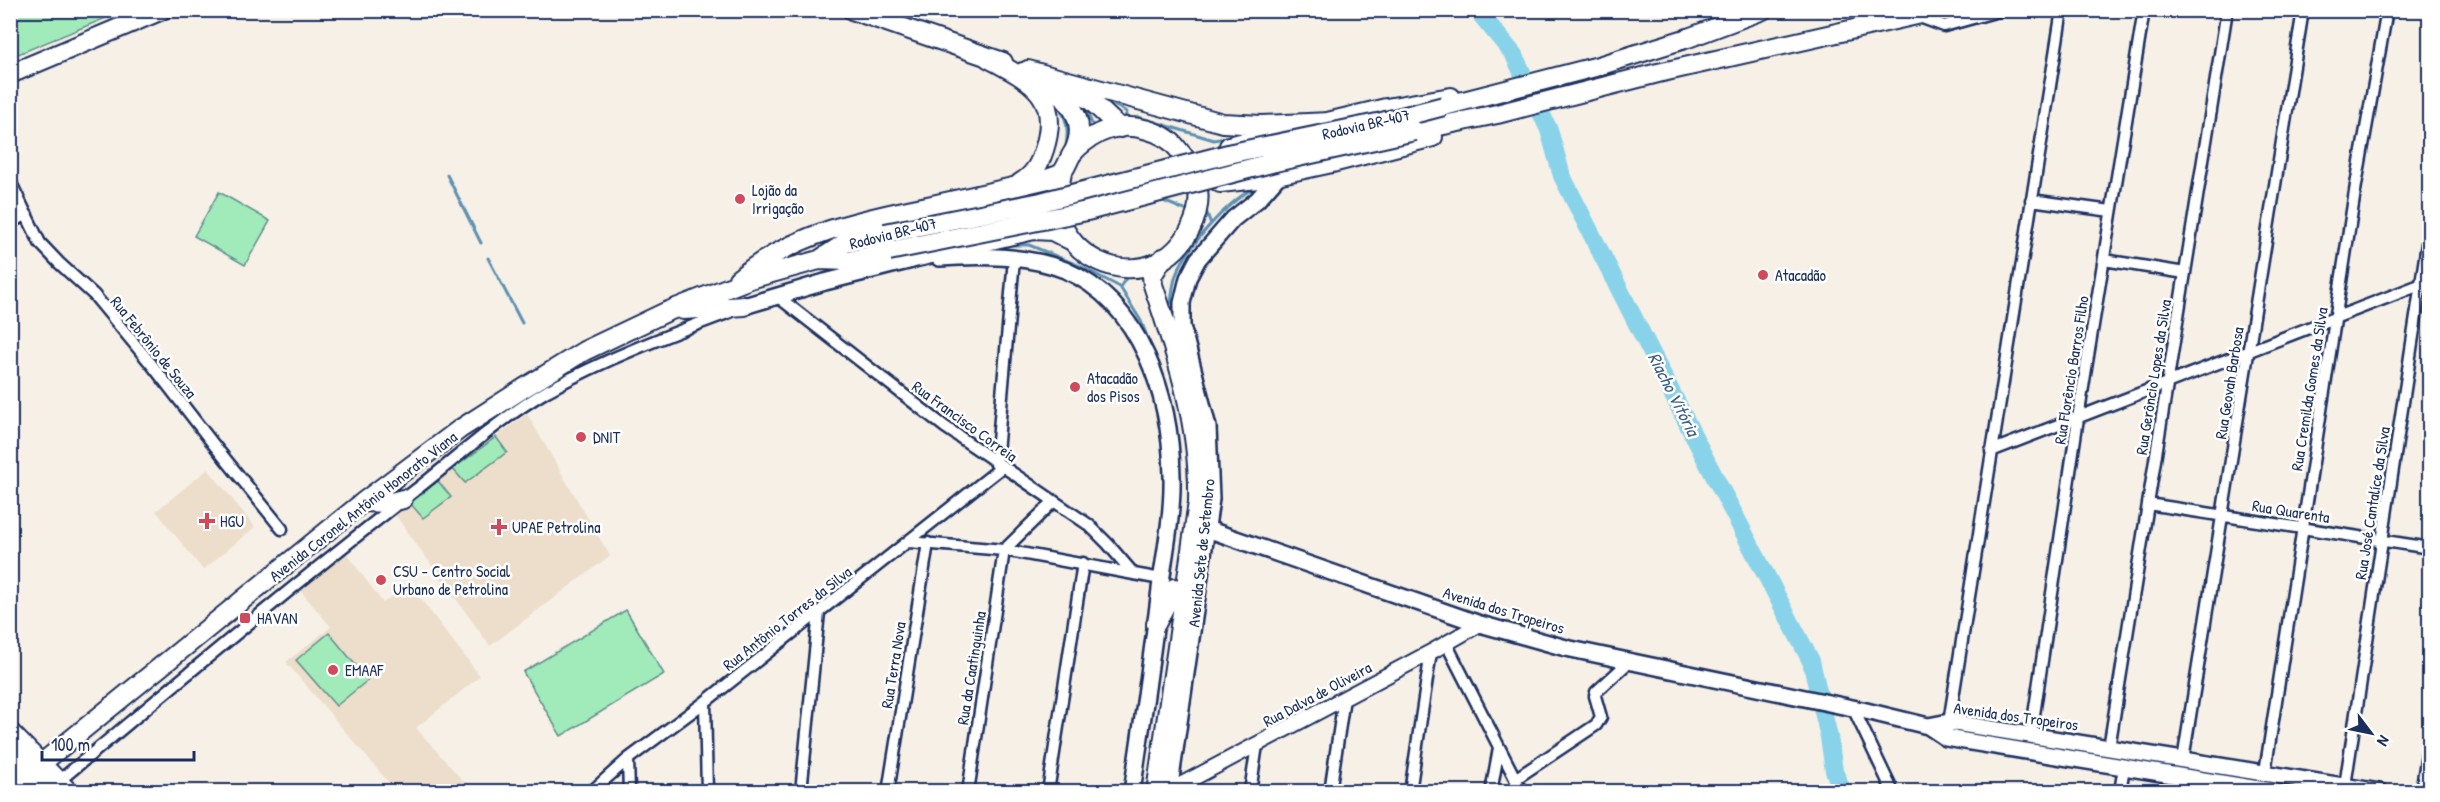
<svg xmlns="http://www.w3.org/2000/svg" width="2440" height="802" font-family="'Patrick Hand',sans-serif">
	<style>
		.built { fill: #ecdeca }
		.green { fill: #a1ebba; stroke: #5e8d8c; stroke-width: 1.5 }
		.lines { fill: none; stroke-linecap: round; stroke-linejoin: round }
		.stream { stroke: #5d91b2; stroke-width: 3 }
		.river { stroke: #89d3ea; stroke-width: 18 }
		.minor-casing { stroke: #1b2f5e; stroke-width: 15 }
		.tertiary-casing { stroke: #1b2f5e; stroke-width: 18 }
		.secondary-casing { stroke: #1b2f5e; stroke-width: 20 }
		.primary-casing { stroke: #1b2f5e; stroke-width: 22 }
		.trunk-casing { stroke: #1b2f5e; stroke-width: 22 }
		.minor { stroke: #fff; stroke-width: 10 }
		.tertiary { stroke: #fff; stroke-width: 14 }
		.secondary { stroke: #fff; stroke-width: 15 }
		.primary { stroke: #fff; stroke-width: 18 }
		.trunk { stroke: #fff; stroke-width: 18 }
		.trunk-bridge-casing { stroke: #1b2f5e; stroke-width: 22; stroke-linecap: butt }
		.trunk-bridge { stroke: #fff; stroke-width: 18 }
		.poi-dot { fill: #d1495b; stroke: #fff; stroke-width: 2 }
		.labels { text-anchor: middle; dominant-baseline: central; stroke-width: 5; stroke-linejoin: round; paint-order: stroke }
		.street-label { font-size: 16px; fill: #1b2f5e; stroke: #fff }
		.poi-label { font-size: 16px; fill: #1b2f5e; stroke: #fff; text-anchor: start }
		.water-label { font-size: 18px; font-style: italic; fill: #3c6088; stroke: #fff }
	</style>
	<rect width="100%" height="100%" fill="#f6f0e7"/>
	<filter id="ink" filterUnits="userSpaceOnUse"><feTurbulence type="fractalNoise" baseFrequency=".0167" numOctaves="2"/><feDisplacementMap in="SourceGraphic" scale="12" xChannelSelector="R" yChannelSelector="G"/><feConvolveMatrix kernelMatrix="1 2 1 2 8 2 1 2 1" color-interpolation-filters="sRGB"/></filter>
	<g filter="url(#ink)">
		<!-- built -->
		<path class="built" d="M 527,414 L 610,556 L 490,646 L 394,513 Z
			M 208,469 L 255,527 L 203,570 L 156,511 Z
			M 346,553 L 383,603 L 409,584 L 480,676 L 416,728 L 472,791 L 396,791 L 286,662 L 331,627 L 300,590 Z"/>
		<!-- green -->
		<path class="green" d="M 11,10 L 123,10 L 123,11 L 11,57 Z
			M 219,192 L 270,221 L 245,265 L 194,236 Z
			M 496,437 L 507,452 L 465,483 L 453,469 Z
			M 438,481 L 451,497 L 423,518 L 409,502 Z
			M 626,610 L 664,674 L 561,736 L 523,672 Z
			M 329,633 L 368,680 L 336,706 L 296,660 Z"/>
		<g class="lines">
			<!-- stream -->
			<path class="stream" d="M 1106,101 L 1127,112 L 1123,121
				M 1078,103 L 1087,113 L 1095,130
				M 1058,105 C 1068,120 1069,133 1065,150
				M 1138,117 L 1214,140 L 1229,137
				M 447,175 L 481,243
				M 1166,182 L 1179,175
				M 1161,200 L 1185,210
				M 1205,208 L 1211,224
				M 1009,245 L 1029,245 L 1080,266 L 1120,287 L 1141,321 L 1159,367
				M 488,258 L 522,323
				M 1120,287 L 1128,275
				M 1171,303 C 1172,294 1173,284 1176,275 C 1188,245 1225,205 1253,188"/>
			<!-- river -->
			<path class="river" d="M 1477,10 L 1514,55 L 1549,130 L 1562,176 L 1710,468 L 1811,661 L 1829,737 L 1834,771 L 1843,792"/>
			<!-- minor casing -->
			<g class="minor-casing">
				<path id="minor" d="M 1917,16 L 1944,26 L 2002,10
					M 10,181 L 40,243 L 59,263 L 94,295 L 152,365 L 214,445 L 282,529
					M 2031,200 L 2111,211
					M 10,222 L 27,215
					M 2104,260 L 2185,273
					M 777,296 L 945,427 L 1089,525 L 1108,544 L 1132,572
					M 1991,451 L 2430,281
					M 996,464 L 1014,259
					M 2148,504 L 2430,548
					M 909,542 L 1004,550 L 1161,579
					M 1446,643 L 1522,792
					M 705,702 L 707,792
					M 1853,708 L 1893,792
					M 1948,729 L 2062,10
					M 2031,735 L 2078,418 L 2144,10
					M 2109,748 L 2227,10
					M 628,759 L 629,792
					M 2183,760 L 2303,10
					M 2265,772 L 2356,185 L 2387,10
					M 1515,779 L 1596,725 L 1601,717 L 1595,696 L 1596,692 L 1630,661
					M 59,781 C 176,684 293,585 413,492 C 457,458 499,419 547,391 C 605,359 668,335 730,312
					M 2345,786 L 2430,224
					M 591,792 L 628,759 L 705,702 L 1002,467
					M 801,792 L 819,612
					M 888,792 L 928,543
					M 968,792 L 1004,550 L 1053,502
					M 1048,792 L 1083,563
					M 1250,792 L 1257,745
					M 1330,792 L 1344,698
					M 1410,792 L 1431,652
					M 1491,792 L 1499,748
					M 2120,792 L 2124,767
					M 2421,792 L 2430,736"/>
			</g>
			<!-- tertiary casing -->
			<g class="tertiary-casing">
				<path id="tertiary" d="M 1169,791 L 1431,652 L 1480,624"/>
			</g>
			<!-- secondary casing -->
			<g class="secondary-casing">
				<path id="secondary" d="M 939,258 C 978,255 1028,255 1065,270 C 1142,303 1171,399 1172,476 C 1173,514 1165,552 1160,589 C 1152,657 1142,724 1132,792
					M 744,306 L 825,282 L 912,260
					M 1207,529 L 1480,624 L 1566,648 L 1862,710 L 1928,726 L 1949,722 L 2380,792
					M 1928,726 L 1946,738 L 2277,792
					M 1169,792 L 1211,499 L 1208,427 L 1182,326 L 1182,303 L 1188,278 L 1198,259 L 1233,219 L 1257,200 L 1280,174"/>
			</g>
			<!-- primary casing -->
			<g class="primary-casing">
				<path id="primary" d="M 852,10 L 1003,62
					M 1023,72 C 1056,88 1094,112 1073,153
					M 10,74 L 162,10
					M 1060,84 L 1090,100 L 1120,128
					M 10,732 L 69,792
					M 10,754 L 45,792"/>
			</g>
			<!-- trunk casing -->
			<g class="trunk-casing">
				<path id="trunk" d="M 988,58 C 1030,81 1062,94 1044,150 C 1039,165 1034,175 1020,183
					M 1028,70 L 1223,123 L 1261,125 L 1330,122
					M 1444,106 L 1595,67 L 1688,38 L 1763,10
					M 1319,124 L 1386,108 L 1451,97
					M 1415,131 L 1497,114 L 1658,73 L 1939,10
					M 1229,146 L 1283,132
					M 1220,183 L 1258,179 L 1332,163 L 1433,137
					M 819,260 L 849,261 L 889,251
					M 901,261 L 1034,230 L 1052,231 L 1070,240
					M 738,279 C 794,233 862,219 932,205 C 970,197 1009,188 1048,179 C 1051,177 1057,176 1060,174 C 1066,170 1068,160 1072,154 C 1081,143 1096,133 1110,129 C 1131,123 1163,130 1177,148 C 1186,158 1194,169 1197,183 C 1204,214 1185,250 1156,263 C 1118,279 1072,257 1060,218 C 1055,203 1059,188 1062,173
					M 683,310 L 744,306
					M 363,502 L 388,503 L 403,499
					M 1156,624 L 1174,588
					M 10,789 L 363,502 L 460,429 L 524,388 L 584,351 L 666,312 L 750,279 L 819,260 L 845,243 L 885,233
					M 1156,792 L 1198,502 C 1200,426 1177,356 1153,285 L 1152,276 L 1163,258"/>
			</g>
			<!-- minor -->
			<use href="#minor" class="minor"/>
			<!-- tertiary -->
			<use href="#tertiary" class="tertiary"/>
			<!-- secondary -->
			<use href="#secondary" class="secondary"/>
			<!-- primary -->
			<use href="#primary" class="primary"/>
			<!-- trunk -->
			<use href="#trunk" class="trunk"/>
			<!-- trunk-bridge casing -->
			<g class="trunk-bridge-casing">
				<path id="trunk-bridge" d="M 885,233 L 1041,202 L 1232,153 L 1382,122 L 1444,106
					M 889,251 L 1087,211 L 1271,163 L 1415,131"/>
			</g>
			<!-- trunk-bridge -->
			<use href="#trunk-bridge" class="trunk-bridge"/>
		</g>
	</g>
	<!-- markers -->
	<g class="poi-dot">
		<circle cx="740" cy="199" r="6"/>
		<circle cx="1763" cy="275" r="6"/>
		<circle cx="1075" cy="387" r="6"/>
		<circle cx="581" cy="437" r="6"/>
		<path d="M204 512h6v6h6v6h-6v6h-6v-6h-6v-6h6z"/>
		<path d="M496 518h6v6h6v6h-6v6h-6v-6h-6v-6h6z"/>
		<circle cx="381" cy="580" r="6"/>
		<rect x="239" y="612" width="12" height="12" rx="3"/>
		<circle cx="333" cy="670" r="6"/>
	</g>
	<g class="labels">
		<!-- street labels -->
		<g class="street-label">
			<text transform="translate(1366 124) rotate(-13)">Rodovia BR-407</text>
			<text transform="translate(893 233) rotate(-14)">Rodovia BR-407</text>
			<text transform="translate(154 347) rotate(51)">Rua Febrônio de Souza</text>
			<text transform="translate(2071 370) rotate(-81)">Rua Florêncio Barros Filho</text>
			<text transform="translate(2153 377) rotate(-81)">Rua Gerôncio Lopes da Silva</text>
			<text transform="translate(2229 383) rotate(-81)">Rua Geovah Barbosa</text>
			<text transform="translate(2309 389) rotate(-81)">Rua Cremilda Gomes da Silva</text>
			<text transform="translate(965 421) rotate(36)">Rua Francisco Correia</text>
			<text transform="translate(2372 503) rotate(-81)">Rua José Cantalíce da Silva</text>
			<text transform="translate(363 506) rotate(-38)">Avenida Coronel Antônio Honorato Viana</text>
			<text transform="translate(2291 511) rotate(9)">Rua Quarenta</text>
			<text transform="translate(1201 553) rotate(-84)">Avenida Sete de Setembro</text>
			<text transform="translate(1504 610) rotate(17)">Avenida dos Tropeiros</text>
			<text transform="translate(787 618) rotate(-38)">Rua Antônio Torres da Silva</text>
			<text transform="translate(893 665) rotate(-81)">Rua Terra Nova</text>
			<text transform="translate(971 668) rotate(-81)">Rua da Caatinguinha</text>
			<text transform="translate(1317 694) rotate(-28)">Rua Dalva de Oliveira</text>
			<text transform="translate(2016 716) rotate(8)">Avenida dos Tropeiros</text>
		</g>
		<!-- poi labels -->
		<g class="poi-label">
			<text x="752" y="190">Lojão da<tspan x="752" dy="18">Irrigação</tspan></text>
			<text x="1775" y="275">Atacadão</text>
			<text x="1087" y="378">Atacadão<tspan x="1087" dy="18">dos Pisos</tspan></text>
			<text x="593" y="437">DNIT</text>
			<text x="220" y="521">HGU</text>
			<text x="512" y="527">UPAE Petrolina</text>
			<text x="393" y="571">CSU - Centro Social<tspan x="393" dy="18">Urbano de Petrolina</tspan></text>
			<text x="257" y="618">HAVAN</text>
			<text x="345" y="670">EMAAF</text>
		</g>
		<!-- water labels -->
		<g class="water-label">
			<text transform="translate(1674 394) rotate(63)">Riacho Vitória</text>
		</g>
	</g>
	<!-- margin -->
	<rect width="2440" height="802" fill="none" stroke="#fff" stroke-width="36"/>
	<rect x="18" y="18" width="2404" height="766" fill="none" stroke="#1b2f5e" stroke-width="2" filter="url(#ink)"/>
	<!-- north arrow -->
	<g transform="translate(2371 733) rotate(122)" stroke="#ffffff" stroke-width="4.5" paint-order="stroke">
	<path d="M0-4.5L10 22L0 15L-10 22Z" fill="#1b2f5e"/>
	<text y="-9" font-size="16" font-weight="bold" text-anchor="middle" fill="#1b2f5e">N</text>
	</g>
	<!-- scale -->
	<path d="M42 751v9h152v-9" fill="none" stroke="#1b2f5e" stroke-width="3"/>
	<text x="51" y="751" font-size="18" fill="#1b2f5e" stroke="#ffffff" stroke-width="4.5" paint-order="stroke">100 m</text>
</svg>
